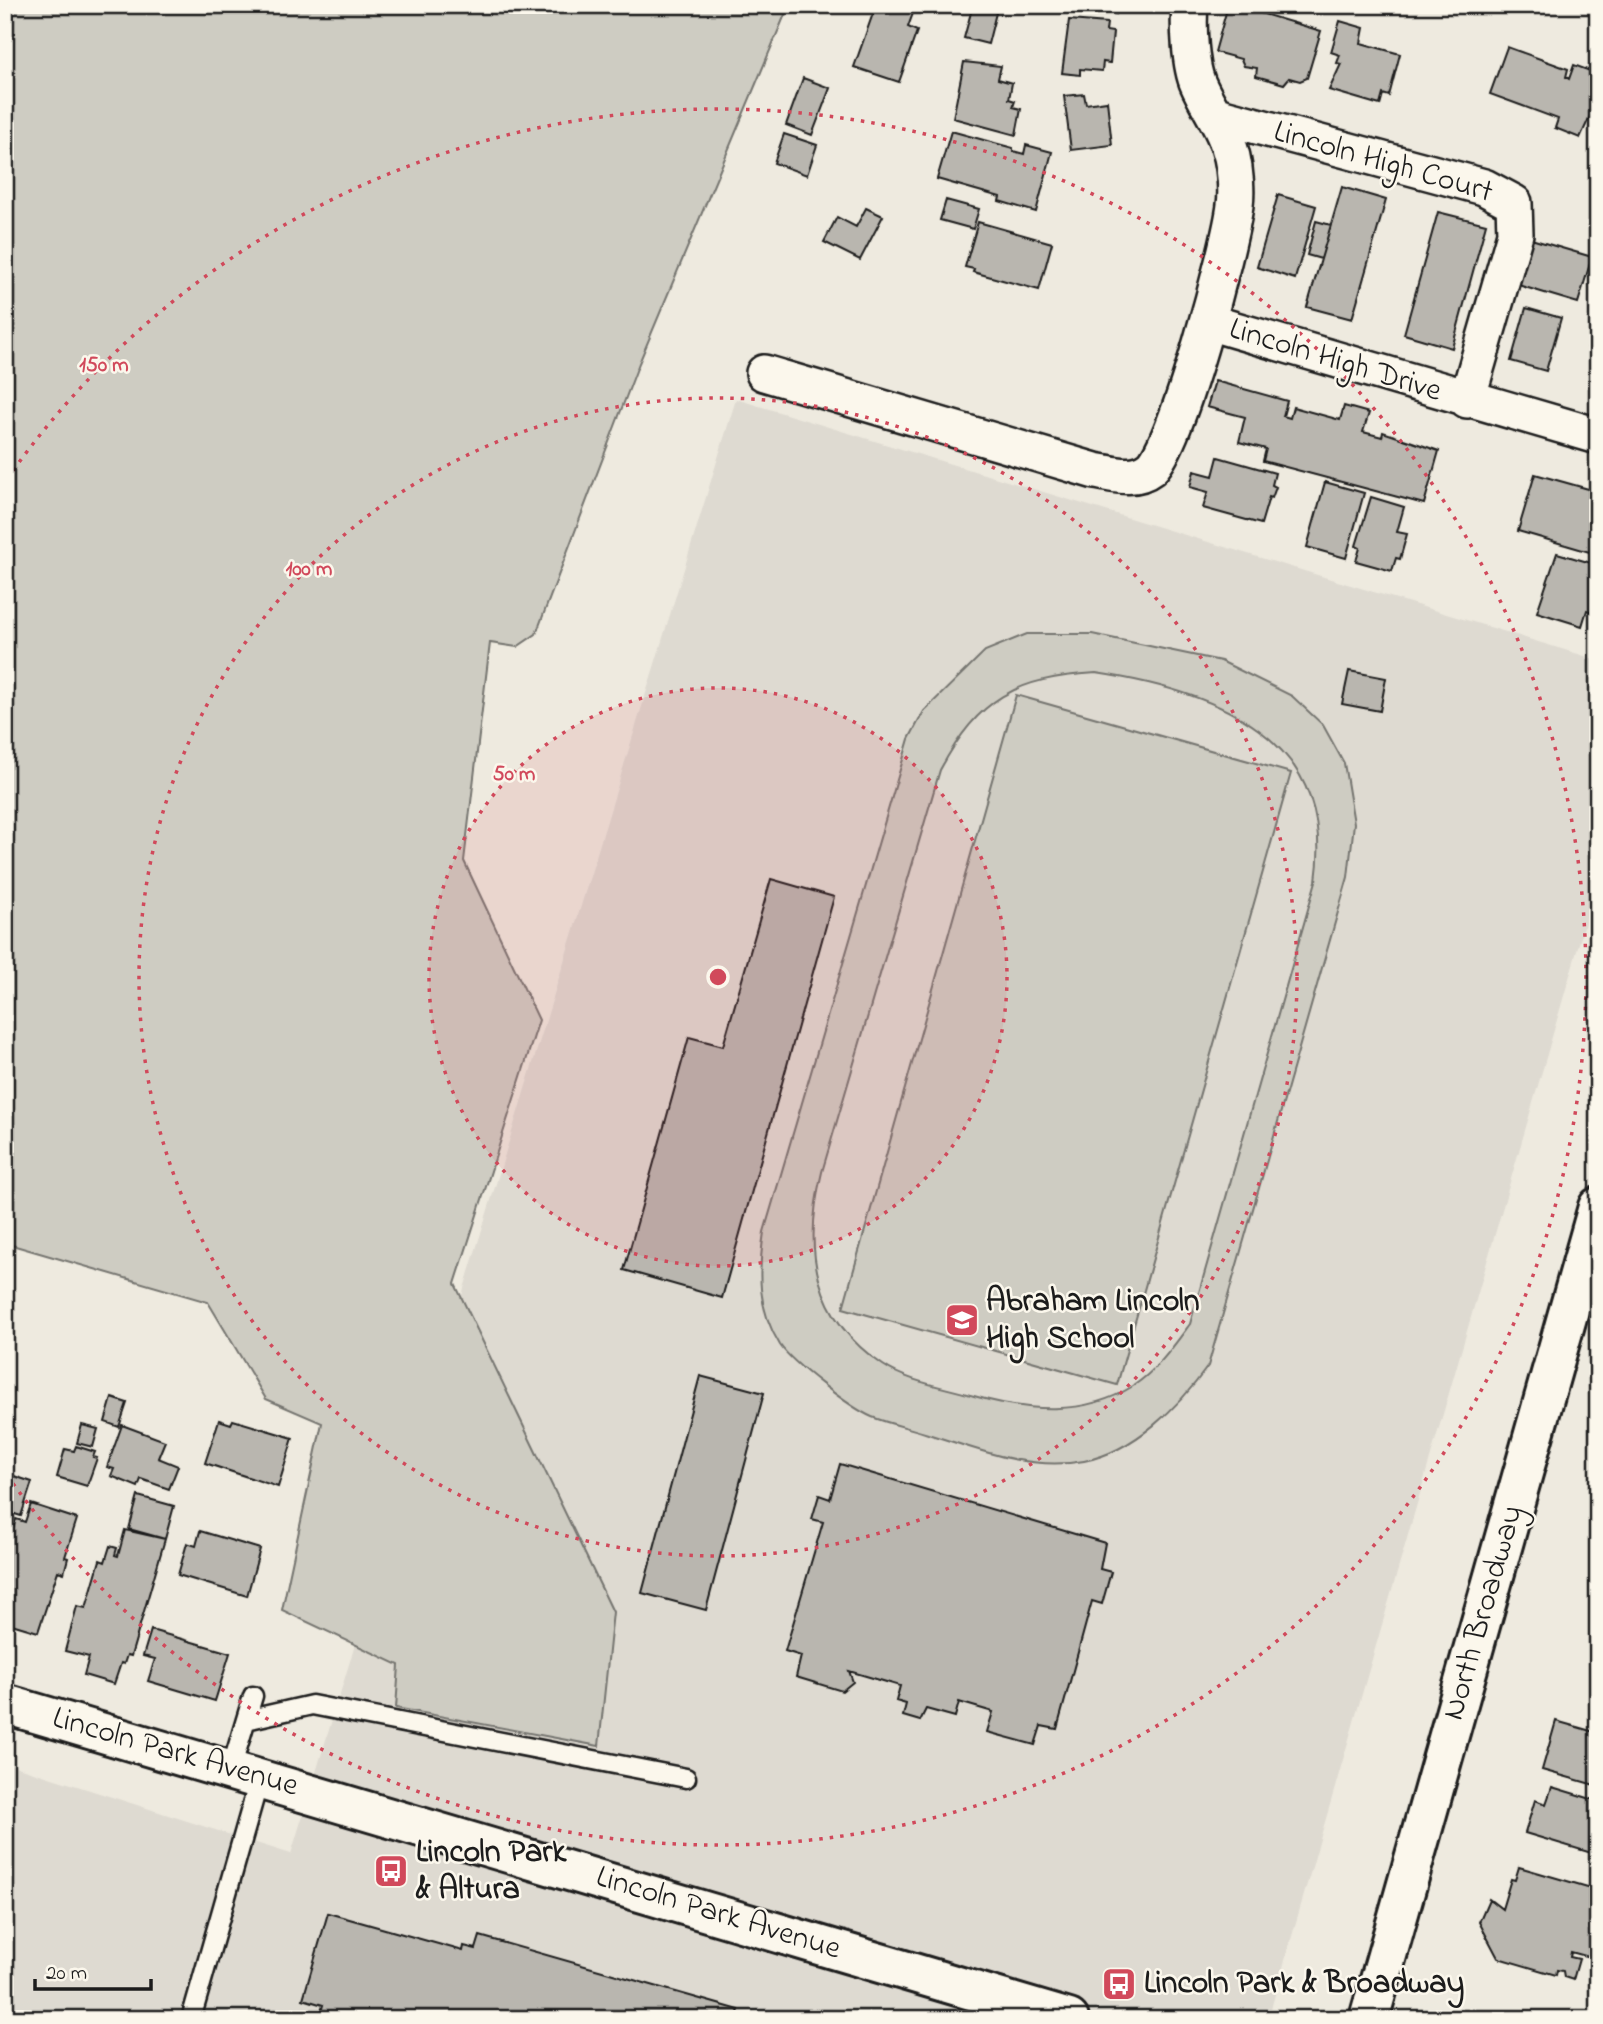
<svg xmlns="http://www.w3.org/2000/svg" width="1603" height="2024" font-family="'Indie Flower',sans-serif">
	<style>
		.built { fill: #dedad1 }
		.green { fill: #ceccc2; stroke: #75746f; stroke-width: 2; fill-rule: evenodd }
		.building { fill: #b9b6af; stroke: #1c1c1c; stroke-width: 2 }
		.lines { fill: none; stroke-linecap: round; stroke-linejoin: round }
		.lane-casing { stroke: #1c1c1c; stroke-width: 23 }
		.street-casing { stroke: #1c1c1c; stroke-width: 40 }
		.secondary-casing { stroke: #1c1c1c; stroke-width: 44 }
		.primary-casing { stroke: #1c1c1c; stroke-width: 44 }
		.lane { stroke: #fbf7ec; stroke-width: 18 }
		.street { stroke: #fbf7ec; stroke-width: 35 }
		.secondary { stroke: #fbf7ec; stroke-width: 38 }
		.primary { stroke: #fbf7ec; stroke-width: 38 }
		.ring { fill: none; stroke: #d1495b; stroke-width: 3.5; stroke-dasharray: 3.5 7 }
		.labels { text-anchor: middle; dominant-baseline: central; stroke-width: 5; stroke-linejoin: round; paint-order: stroke }
		.street-label { font-size: 32px; fill: #1c1c1c; stroke: #fbf7ec }
		.poi-label { font-size: 32px; font-weight: bold; fill: #1c1c1c; stroke: #fbf7ec; text-anchor: start }
		.centre { fill: #d1495b; stroke: #fbf7ec; stroke-width: 3.5 }
		.ring-label { font-size: 21px; text-anchor: middle; font-weight: bold; fill: #d1495b; stroke: #fbf7ec; stroke-width: 5; stroke-linejoin: round; paint-order: stroke }
	</style>
	<rect width="100%" height="100%" fill="#eeeadf"/>
	<filter id="ink" filterUnits="userSpaceOnUse"><feTurbulence type="fractalNoise" baseFrequency=".0143" numOctaves="2"/><feDisplacementMap in="SourceGraphic" scale="14" xChannelSelector="R" yChannelSelector="G"/><feConvolveMatrix kernelMatrix="1 2 1 2 8 2 1 2 1" color-interpolation-filters="sRGB"/></filter>
	<g filter="url(#ink)">
		<!-- built -->
		<path class="built" d="M 736,399 L 1598,660 L 1598,878 L 1268,2019 L 5,2019 L 5,1763 L 291,1854 Z"/>
		<!-- green -->
		<path class="green" d="M 5,5 L 789,5 L 639,363 L 536,634 L 517,647 L 490,643 L 464,861 L 539,1020 L 455,1284 L 613,1612 L 599,1746 L 396,1708 L 399,1665 L 282,1610 L 322,1423 L 266,1399 L 208,1302 L 5,1243 Z
			M 1027,634 L 1092,634 L 1221,661 L 1292,696 L 1323,725 L 1344,763 L 1354,823 L 1348,877 L 1208,1366 C 1179,1407 1134,1451 1084,1461 C 1028,1471 980,1450 928,1434 C 910,1428 890,1424 872,1417 C 851,1408 792,1363 780,1345 C 757,1308 758,1273 764,1232 L 909,739 L 924,711 L 985,651 ZM 1096,673 C 1215,691 1337,737 1316,881 L 1190,1324 C 1173,1347 1157,1370 1133,1386 C 1084,1417 1026,1411 974,1396 C 945,1387 908,1382 883,1365 C 813,1318 803,1249 822,1172 L 940,770 C 979,698 1015,678 1096,673 Z
			M 1016,695 L 1291,773 L 1117,1385 L 843,1308 Z"/>
		<!-- building -->
		<path class="building" d="M 876,5 L 916,5 L 908,27 L 917,31 L 899,82 L 854,67 Z
			M 973,5 L 998,5 L 988,44 L 964,38 Z
			M 1092,5 L 1120,5 L 1116,14 Z
			M 1228,5 L 1254,5 L 1258,6 L 1257,12 L 1321,31 L 1307,78 L 1300,81 L 1289,78 L 1284,84 L 1256,76 L 1257,68 L 1244,66 L 1241,59 L 1215,52 Z
			M 1069,20 L 1107,23 L 1106,31 L 1113,32 L 1110,63 L 1103,62 L 1102,71 L 1080,69 L 1080,75 L 1062,73 Z
			M 1340,21 L 1364,28 L 1361,43 L 1400,54 L 1389,96 L 1383,94 L 1380,105 L 1329,90 L 1341,64 L 1337,63 L 1340,55 L 1331,52 Z
			M 1507,47 L 1568,69 L 1566,77 L 1569,79 L 1574,65 L 1590,71 L 1592,64 L 1598,66 L 1598,99 L 1580,138 L 1555,128 L 1558,119 L 1490,94 Z
			M 964,62 L 1001,66 L 998,79 L 1012,83 L 1009,99 L 1015,101 L 1013,107 L 1021,109 L 1016,135 L 953,118 Z
			M 803,78 L 830,88 L 812,135 L 786,125 Z
			M 1084,94 L 1086,104 L 1107,101 L 1112,145 L 1071,150 L 1064,96 Z
			M 951,131 L 1013,148 L 1013,151 L 1024,154 L 1026,145 L 1052,152 L 1036,212 L 999,201 L 1000,197 L 937,179 Z
			M 784,134 L 817,145 L 807,175 L 774,163 Z
			M 1342,187 L 1386,200 L 1352,319 L 1307,307 Z
			M 1278,195 L 1316,206 L 1295,279 L 1257,267 Z
			M 946,200 L 979,209 L 973,229 L 940,220 Z
			M 866,208 L 883,216 L 860,260 L 824,242 L 837,217 L 856,227 Z
			M 1438,212 L 1486,224 L 1452,348 L 1404,334 Z
			M 1316,221 L 1331,225 L 1321,259 L 1307,255 Z
			M 978,222 L 1052,243 L 1039,290 L 973,272 L 974,269 L 965,267 Z
			M 1531,239 L 1592,257 L 1578,303 L 1518,285 Z
			M 1526,308 L 1561,318 L 1546,371 L 1511,361 Z
			M 1598,309 L 1598,350 L 1588,347 Z
			M 1215,381 L 1287,401 L 1283,416 L 1290,418 L 1293,407 L 1340,420 L 1344,406 L 1369,413 L 1363,432 L 1382,437 L 1383,432 L 1439,451 L 1424,504 L 1263,461 L 1266,449 L 1239,442 L 1245,417 L 1207,407 Z
			M 1218,457 L 1275,473 L 1272,485 L 1276,487 L 1272,498 L 1269,497 L 1261,524 L 1203,508 L 1208,492 L 1190,487 L 1194,471 L 1213,476 Z
			M 1535,474 L 1592,490 L 1590,496 L 1598,498 L 1598,536 L 1593,553 L 1518,531 Z
			M 1325,482 L 1364,493 L 1346,558 L 1307,547 Z
			M 1371,497 L 1404,507 L 1397,532 L 1407,534 L 1400,559 L 1396,558 L 1392,571 L 1356,561 L 1360,548 L 1356,546 Z
			M 1557,553 L 1598,565 L 1598,614 L 1587,610 L 1582,626 L 1537,612 Z
			M 1349,671 L 1386,678 L 1380,711 L 1342,704 Z
			M 771,879 L 834,897 L 722,1298 L 624,1270 L 689,1037 L 723,1046 Z
			M 700,1376 L 764,1393 L 706,1610 L 642,1593 Z
			M 112,1398 L 127,1403 L 119,1427 L 105,1422 Z
			M 219,1420 L 231,1424 L 233,1420 L 293,1438 L 278,1487 L 205,1463 Z
			M 82,1425 L 98,1429 L 93,1447 L 77,1443 Z
			M 122,1425 L 165,1441 L 158,1458 L 178,1466 L 169,1489 L 141,1479 L 138,1487 L 111,1476 L 114,1469 L 107,1467 Z
			M 76,1446 L 95,1452 L 93,1457 L 97,1458 L 87,1486 L 57,1477 L 65,1449 L 74,1451 Z
			M 840,1464 L 1105,1543 L 1100,1569 L 1111,1572 L 1102,1604 L 1092,1601 L 1057,1729 L 1041,1726 L 1035,1745 L 987,1732 L 993,1712 L 959,1702 L 955,1717 L 926,1709 L 920,1721 L 903,1716 L 906,1704 L 896,1701 L 900,1686 L 849,1671 L 853,1682 L 842,1691 L 796,1677 L 801,1656 L 785,1651 L 823,1522 L 812,1519 L 819,1495 L 830,1499 Z
			M 5,1473 L 32,1482 L 21,1516 L 5,1511 Z
			M 138,1496 L 174,1506 L 165,1539 L 129,1529 Z
			M 31,1504 L 77,1519 L 65,1557 L 68,1558 L 64,1573 L 58,1571 L 38,1632 L 5,1622 L 5,1554 L 16,1519 L 25,1522 Z
			M 125,1530 L 165,1539 L 131,1656 L 127,1655 L 124,1664 L 121,1663 L 114,1684 L 84,1675 L 89,1657 L 65,1651 L 77,1606 L 86,1608 L 100,1560 L 105,1562 L 110,1546 L 117,1548 L 115,1555 L 118,1556 Z
			M 200,1531 L 260,1549 L 247,1596 L 178,1575 L 187,1543 L 196,1546 Z
			M 151,1630 L 230,1653 L 215,1701 L 148,1681 L 155,1659 L 143,1656 Z
			M 1556,1721 L 1598,1733 L 1598,1786 L 1542,1770 Z
			M 1552,1787 L 1598,1801 L 1598,1855 L 1525,1833 L 1535,1800 L 1546,1804 Z
			M 1519,1867 L 1598,1890 L 1598,1956 L 1593,1955 L 1593,1958 L 1571,1952 L 1570,1957 L 1579,1959 L 1573,1980 L 1564,1977 L 1563,1971 L 1557,1970 L 1556,1975 L 1498,1958 L 1479,1922 L 1489,1899 L 1502,1909 L 1511,1879 L 1515,1880 Z
			M 328,1913 L 463,1951 L 464,1946 L 476,1949 L 480,1936 L 739,2010 L 736,2019 L 319,2019 L 323,2005 L 303,1999 Z"/>
		<g class="lines">
			<!-- lane casing -->
			<g class="lane-casing">
				<path id="lane" d="M 246,1720 L 312,1705 L 686,1778
					M 231,1769 L 253,1696
					M 191,2019 L 260,1777"/>
			</g>
			<!-- street casing -->
			<g class="street-casing">
				<path id="street" d="M 1216,115 L 1484,187 L 1514,203 L 1515,234 L 1467,400
					M 1208,322 L 1598,436
					M 764,373 L 1095,471 C 1114,474 1134,481 1151,468 C 1176,449 1231,243 1235,205 C 1237,191 1235,170 1232,157 C 1226,130 1209,109 1198,84 C 1190,66 1188,25 1190,5"/>
			</g>
			<!-- secondary casing -->
			<g class="secondary-casing">
				<path id="secondary" d="M 5,1704 L 1069,2019"/>
			</g>
			<!-- primary casing -->
			<g class="primary-casing">
				<path id="primary" d="M 1369,2019 L 1598,1207"/>
			</g>
			<!-- lane -->
			<use href="#lane" class="lane"/>
			<!-- street -->
			<use href="#street" class="street"/>
			<!-- secondary -->
			<use href="#secondary" class="secondary"/>
			<!-- primary -->
			<use href="#primary" class="primary"/>
		</g>
	</g>
	<!-- distance rings -->
	<circle cx="718" cy="977" r="289" fill="#d1495b" fill-opacity=".12"/>
	<g class="ring">
		<circle cx="718" cy="977" r="289"/>
		<circle cx="718" cy="977" r="579"/>
		<path d="M7 479A868 868 0 1 1 7 1475"/>
	</g>
	<!-- icons -->
	<defs>
		<g id="school-square" transform="scale(1.75)"><rect x="-9" y="-9" width="18" height="18" rx="4" fill="#d1495b" stroke="#fbf7ec"/><path d="M0-5L7-2L0 1L-7-2ZM-4 1L0 2.5L4 1V4Q0 6-4 4Z" fill="#fff"/></g>
		<g id="bus-square" transform="scale(1.75)"><rect x="-9" y="-9" width="18" height="18" rx="4" fill="#d1495b" stroke="#fbf7ec"/><path d="M-5-6H5V4H4V6H2V4H-2V6H-4V4H-5ZM-3.5-4V0h7V-4ZM-3.5 1.2v1.5H-2V1.2ZM2 1.2v1.5H3.5V1.2Z" fill="#fff"/></g>
	</defs>
	<g fill-rule="evenodd">
		<use href="#school-square" x="962" y="1320"/>
		<use href="#bus-square" x="391" y="1871"/>
		<use href="#bus-square" x="1119" y="1984"/>
	</g>
	<g class="labels">
		<!-- street labels -->
		<g class="street-label">
			<text transform="translate(1383 163) rotate(16)">Lincoln High Court</text>
			<text transform="translate(1335 361) rotate(17)">Lincoln High Drive</text>
			<text transform="translate(1484 1613) rotate(-74)">North Broadway</text>
			<text transform="translate(175 1753) rotate(16)">Lincoln Park Avenue</text>
			<text transform="translate(718 1914) rotate(17)">Lincoln Park Avenue</text>
		</g>
		<!-- poi labels -->
		<g class="poi-label">
			<text x="986" y="1302">Abraham Lincoln<tspan x="986" dy="37">High School</tspan></text>
			<text x="416" y="1853">Lincoln Park<tspan x="416" dy="37">&amp; Altura</tspan></text>
			<text x="1144" y="1984">Lincoln Park &amp; Broadway</text>
		</g>
	</g>
	<circle cx="718" cy="977" r="10" class="centre"/>
	<g class="ring-label">
		<text x="104" y="371">150 m</text>
		<text x="309" y="575">100 m</text>
		<text x="514" y="780">50 m</text>
	</g>
	<!-- margin -->
	<rect width="1603" height="2024" fill="none" stroke="#fbf7ec" stroke-width="28"/>
	<rect x="14" y="14" width="1575" height="1996" fill="none" stroke="#1c1c1c" stroke-width="2.5" filter="url(#ink)"/>
	<!-- scale -->
	<path d="M35 1979v10h116v-10" fill="none" stroke="#1c1c1c" stroke-width="3.5"/>
	<text x="46" y="1979" font-size="21" fill="#1c1c1c" stroke="#fbf7ec" stroke-width="5" paint-order="stroke">20 m</text>
</svg>
